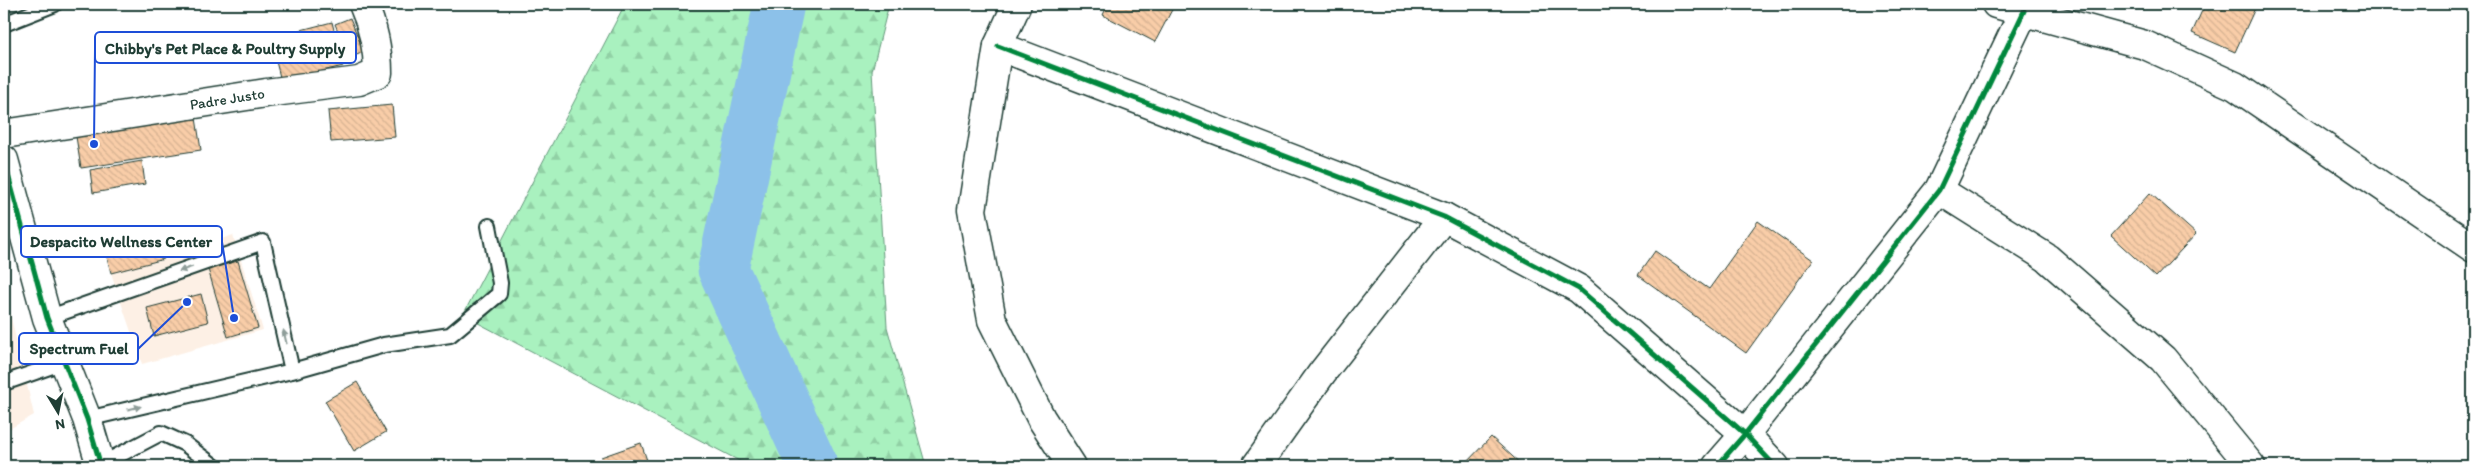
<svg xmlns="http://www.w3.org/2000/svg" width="2477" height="470" font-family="Itim,sans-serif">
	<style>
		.built { fill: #fdf0e5 }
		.forest { fill: url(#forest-firs); stroke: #64977a }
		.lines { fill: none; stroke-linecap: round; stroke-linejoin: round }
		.river { stroke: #8cc1e9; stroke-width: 51 }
		.building { fill: url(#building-back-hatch); stroke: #1f3d34 }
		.lane-casing { stroke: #1f3d34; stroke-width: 18 }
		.street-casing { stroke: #1f3d34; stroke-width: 31 }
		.highway-casing { stroke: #1f3d34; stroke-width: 31 }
		.lane { stroke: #fff; stroke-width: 14 }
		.street { stroke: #fff; stroke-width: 28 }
		.highway { stroke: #fff; stroke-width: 28 }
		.cycleway-casing { stroke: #fff; stroke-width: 8 }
		.cycleway { stroke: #00873e; stroke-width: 5 }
		.oneway { fill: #8f9e9a }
		.labels { text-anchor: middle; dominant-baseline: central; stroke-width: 4.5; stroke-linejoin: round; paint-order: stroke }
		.street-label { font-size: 15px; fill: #1f3d34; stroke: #fff }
		.leader { fill: none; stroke: #1d4ed8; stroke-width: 2 }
		.callout-dot { fill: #1d4ed8; stroke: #fff; stroke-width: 2 }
		.callout { fill: #fff; stroke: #1d4ed8; stroke-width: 2 }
		.callout-label { font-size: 16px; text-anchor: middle; font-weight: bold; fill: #1f3d34 }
	</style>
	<defs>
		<pattern id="forest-firs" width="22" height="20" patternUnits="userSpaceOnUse" patternTransform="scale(1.25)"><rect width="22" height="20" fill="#a9f1bf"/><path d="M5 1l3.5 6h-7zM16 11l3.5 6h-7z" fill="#91d0a5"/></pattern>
		<pattern id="building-back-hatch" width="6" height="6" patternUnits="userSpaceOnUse" patternTransform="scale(1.25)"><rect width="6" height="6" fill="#f9cda8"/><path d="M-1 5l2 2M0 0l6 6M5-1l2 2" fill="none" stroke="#d5b191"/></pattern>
	</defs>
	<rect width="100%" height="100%" fill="#fff"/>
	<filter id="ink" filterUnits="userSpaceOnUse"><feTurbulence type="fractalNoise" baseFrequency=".02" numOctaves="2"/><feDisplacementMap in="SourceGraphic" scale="10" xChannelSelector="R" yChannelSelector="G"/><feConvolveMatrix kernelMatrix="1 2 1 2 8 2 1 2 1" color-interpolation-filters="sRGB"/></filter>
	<g filter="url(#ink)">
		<!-- built -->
		<path class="built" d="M 233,235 L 263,330 L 142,364 L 111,273 L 164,259 Z
			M 4,288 L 34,415 L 4,432 Z"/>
		<!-- forest -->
		<path class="forest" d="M 625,4 L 889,4 L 872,71 L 887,327 L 926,466 L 749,466 L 463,315 Z"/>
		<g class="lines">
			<!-- river -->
			<path class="river" d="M 779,4 L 723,269 L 813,466"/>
		</g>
		<!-- building -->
		<path class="building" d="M 1108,4 L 1175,4 L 1155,42 L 1103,15 Z
			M 2205,4 L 2257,4 L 2235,52 L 2192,33 Z
			M 350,18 L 364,52 L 349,58 L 335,24 Z
			M 332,22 L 343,66 L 281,81 L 270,38 Z
			M 194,105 L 201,150 L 81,168 L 74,124 Z
			M 392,105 L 395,137 L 331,142 L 328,111 Z
			M 142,161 L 145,184 L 93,193 L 90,170 Z
			M 2150,193 L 2196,234 L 2156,277 L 2111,236 Z
			M 1758,221 L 1813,260 L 1746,353 L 1638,275 L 1655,251 L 1709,289 Z
			M 156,228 L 164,259 L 111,273 L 103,242 Z
			M 238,261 L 258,328 L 228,337 L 208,269 Z
			M 201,294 L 208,322 L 154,336 L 147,308 Z
			M 357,382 L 386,432 L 354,451 L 325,401 Z
			M 1491,437 L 1523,466 L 1463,466 Z
			M 641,443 L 649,466 L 604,466 L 601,457 Z"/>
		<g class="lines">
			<!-- lane casing -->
			<g class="lane-casing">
				<path id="lane" d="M 4,24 L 55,4
					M 47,318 L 263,242 L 292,371 L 87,419
					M 292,371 L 384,345 L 450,335 L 499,294 L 500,283 L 489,226
					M 4,383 L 64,362
					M 100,465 L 161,433 L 185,444 L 214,466"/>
			</g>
			<!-- street casing -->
			<g class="street-casing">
				<g id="street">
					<path d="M 1017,4 L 998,46 L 972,210 L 992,320 L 1041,418 L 1072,466"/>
					<path d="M 1996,4 L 2145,45 L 2235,86 L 2473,248"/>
					<path d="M 998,46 L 1444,217 L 1579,289 L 1745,434 L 1775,466"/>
					<path id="s1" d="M 4,134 L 266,93 L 359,81 L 378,73 C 378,48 373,26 363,4"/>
					<path d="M 1939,190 L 2047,258 L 2163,359 L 2251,466"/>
					<path d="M 1256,466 L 1322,373 L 1444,217"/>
					<path d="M 1717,466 L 1745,434 L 1939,190 L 2024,11"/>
				</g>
			</g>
			<!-- highway casing -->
			<g class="highway-casing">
				<path id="highway" d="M 4,160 L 47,318 L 87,419 L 101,466"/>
			</g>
			<!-- lane -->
			<use href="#lane" class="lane"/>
			<!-- street -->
			<use href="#street" class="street"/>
			<!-- highway -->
			<use href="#highway" class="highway"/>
			<!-- cycleway casing -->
			<g class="cycleway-casing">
				<path id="cycleway" d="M 998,46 L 1444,217 L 1579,289 L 1745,434 L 1775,466
					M 4,160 L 47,318 L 87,419 L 101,466
					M 1717,466 L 1745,434 L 1939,190 L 2024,11"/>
			</g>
			<!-- cycleway -->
			<use href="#cycleway" class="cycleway"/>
		</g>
		<!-- one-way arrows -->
		<defs><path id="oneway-solid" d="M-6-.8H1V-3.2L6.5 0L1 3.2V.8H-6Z" transform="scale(1.25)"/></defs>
		<g class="oneway">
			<use href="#oneway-solid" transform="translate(186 269) rotate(161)"/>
			<use href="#oneway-solid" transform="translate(285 337) rotate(-103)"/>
			<use href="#oneway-solid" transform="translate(134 408) rotate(-13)"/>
		</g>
	</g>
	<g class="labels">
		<!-- street labels -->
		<g class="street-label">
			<text stroke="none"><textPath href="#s1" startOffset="226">Padre Justo</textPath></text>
		</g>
	</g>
	<!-- callouts -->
	<path class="leader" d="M94 144L95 48M234 318L222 242M187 302L138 349"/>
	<g class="callout-dot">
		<circle cx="94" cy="144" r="5"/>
		<circle cx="234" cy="318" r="5"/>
		<circle cx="187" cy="302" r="5"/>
	</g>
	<g class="callout">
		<rect x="95" y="32" width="261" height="31" rx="5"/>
		<rect x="21" y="226" width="201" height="31" rx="5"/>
		<rect x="19" y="333" width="119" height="31" rx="5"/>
	</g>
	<g class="callout-label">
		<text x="225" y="54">Chibby's Pet Place &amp; Poultry Supply</text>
		<text x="121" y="247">Despacito Wellness Center</text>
		<text x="79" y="354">Spectrum Fuel</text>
	</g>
	<!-- margin -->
	<rect width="2477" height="470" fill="none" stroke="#fff" stroke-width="20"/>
	<rect x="10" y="10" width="2457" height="450" fill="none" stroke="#1f3d34" stroke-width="2" filter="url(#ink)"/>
	<!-- north arrow -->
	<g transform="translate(58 412) rotate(170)" stroke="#ffffff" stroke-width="4" paint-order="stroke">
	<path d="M0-4L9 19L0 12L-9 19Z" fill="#1f3d34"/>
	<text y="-8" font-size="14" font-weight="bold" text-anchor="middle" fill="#1f3d34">N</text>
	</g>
</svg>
